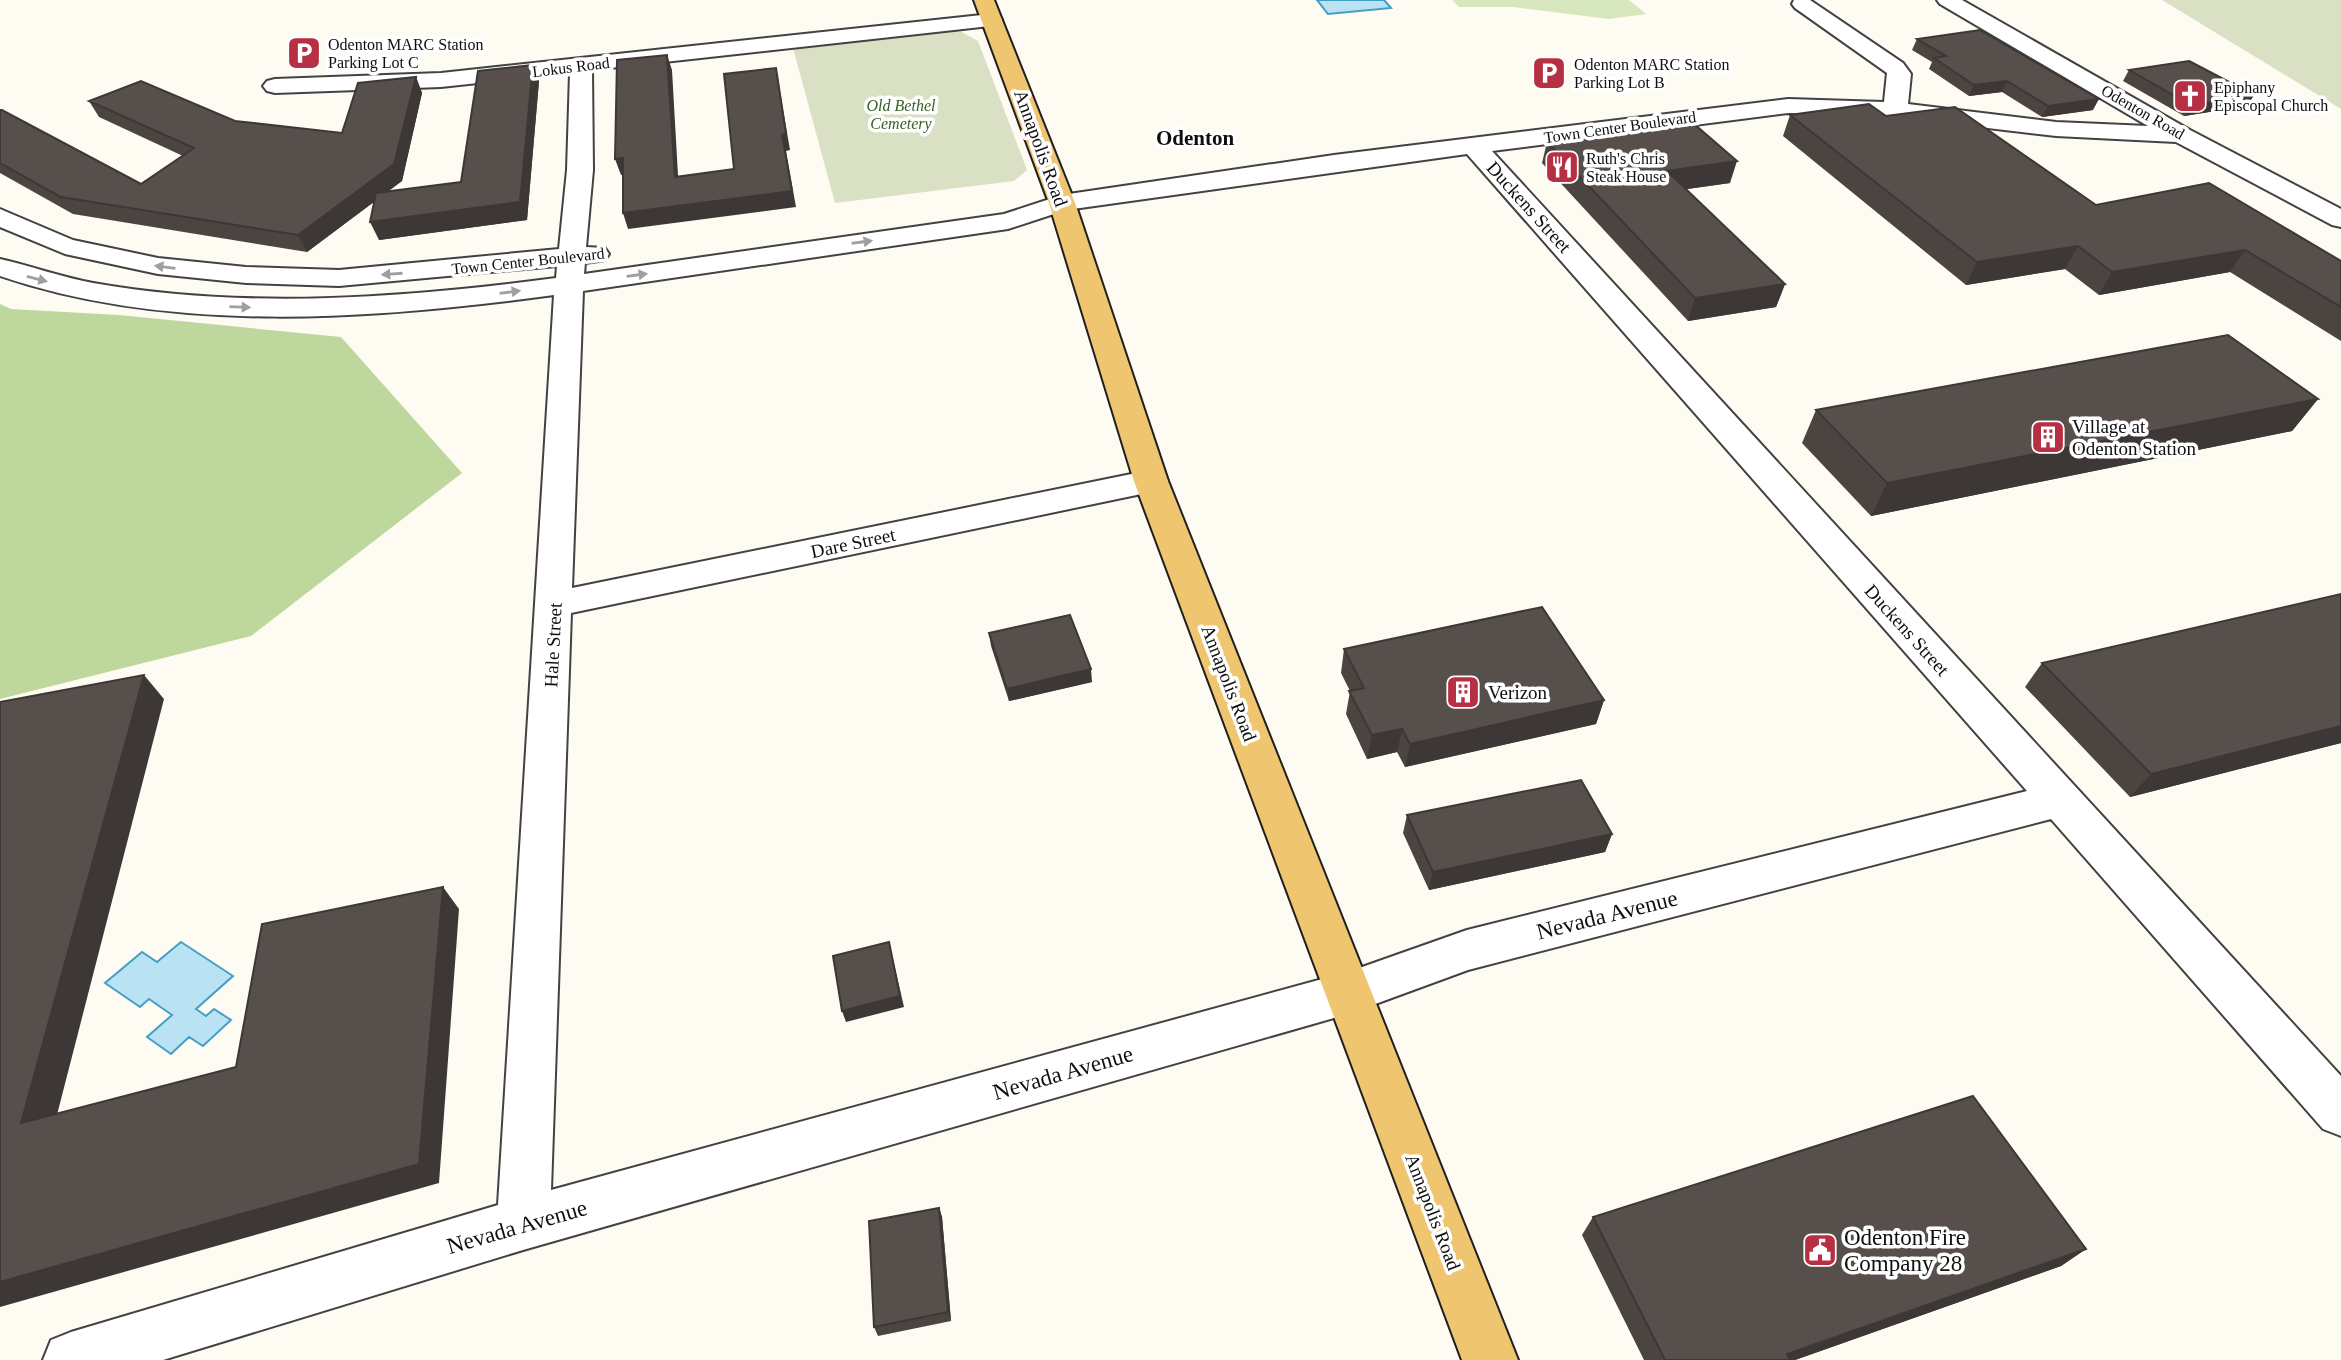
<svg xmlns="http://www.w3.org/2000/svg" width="2341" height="1360" font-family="Georgia,serif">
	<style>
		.green { fill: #d7e7bd }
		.forest { fill: #bdd79d }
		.cemetery { fill: #d9e0c3 }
		.water { fill: #b9e3f2; stroke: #459ec5; stroke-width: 2 }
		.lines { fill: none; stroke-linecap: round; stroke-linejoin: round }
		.minor-casing { stroke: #424242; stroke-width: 4 }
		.major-casing { stroke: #202020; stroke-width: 4 }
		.minor { fill: #fff; fill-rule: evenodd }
		.major { fill: #f0c570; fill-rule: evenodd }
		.wall { fill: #4b4441 }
		.shaded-wall { fill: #3d3735 }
		.building { fill: #574f4c; stroke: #3d3735; stroke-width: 2 }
		.oneway { fill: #9f9f9f }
		.labels { text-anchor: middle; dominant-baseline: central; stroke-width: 7; stroke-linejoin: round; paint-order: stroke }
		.far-poi-label { font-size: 16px; fill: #0f0f0f; stroke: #fff; text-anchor: start }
		.far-street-label { font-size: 16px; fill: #0f0f0f; stroke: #fff }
		.far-park-label { font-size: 16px; font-style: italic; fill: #366323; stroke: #fff }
		.street-label { font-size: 19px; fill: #0f0f0f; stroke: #fff }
		.poi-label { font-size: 19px; fill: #0f0f0f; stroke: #fff; text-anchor: start }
		.far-district-label { font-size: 21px; font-weight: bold; fill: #0f0f0f; stroke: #fff }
		.near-street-label { font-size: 23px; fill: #0f0f0f; stroke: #fff }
		.near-poi-label { font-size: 23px; fill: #0f0f0f; stroke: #fff; text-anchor: start }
	</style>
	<rect width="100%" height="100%" fill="#fefbf2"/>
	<!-- green -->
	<path class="green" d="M 1452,0 L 1629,0 L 1646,14 L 1609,19 L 1513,7 L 1459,7 Z"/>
	<!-- forest -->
	<path class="forest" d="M 0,304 L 11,309 L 119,315 L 341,337 L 462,473 L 251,636 L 0,699 Z"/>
	<!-- cemetery -->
	<path class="cemetery" d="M 2162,0 L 2341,0 L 2341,109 Z
		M 929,30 L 960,31 L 978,41 L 1027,170 L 1014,181 L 835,203 L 793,48 Z"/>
	<!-- water -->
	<path class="water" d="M 1317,0 L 1384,0 L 1391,8 L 1328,14 Z
		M 181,942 L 233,976 L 196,1009 L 206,1016 L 214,1009 L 231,1020 L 203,1046 L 189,1037 L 171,1054 L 147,1037 L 172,1015 L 149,999 L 140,1007 L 105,983 L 142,952 L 157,962 Z"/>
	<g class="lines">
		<!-- minor casing -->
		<g class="minor-casing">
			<path id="minor" d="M 1794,0 L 1810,0 L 1903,63 L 1911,74 L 1908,104 L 2056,122 L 2148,126 L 1940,4 L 1937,0 L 1962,0 L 2190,130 L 2341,209 L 2341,227 L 2332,225 L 2176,142 L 2056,136 L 1878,115 L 1788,113 L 1492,151 L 2341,1076 L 2341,1136 L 2323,1129 L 2051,819 L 1468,970 L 1348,1014 L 523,1250 L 163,1360 L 43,1360 L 51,1340 L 71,1332 L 498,1205 L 554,295 C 376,319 173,335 0,276 L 0,259 C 31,266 61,277 93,283 C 245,310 403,298 556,278 L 557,266 L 339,286 L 246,283 L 158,274 L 65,254 L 0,227 L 0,209 L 73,240 L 158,258 L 246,267 L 339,270 L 559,249 L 567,170 L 570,73 L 441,87 L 275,93 L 267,91 L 263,86 L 267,81 L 275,79 L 441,73 L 991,14 L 999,15 L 1002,20 L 999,25 L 592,70 L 593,170 L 586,247 L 605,248 L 609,254 L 605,260 L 585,263 L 584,274 L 1004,214 L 1062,195 L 1334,155 L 1788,99 L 1884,102 L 1887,73 L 1795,8 L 1792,4 ZM 1467,154 L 2027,791 L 1467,930 L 1348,972 L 551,1190 L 571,613 L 1151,492 L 1163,489 L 1168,481 L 1163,473 L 1151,470 L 572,588 L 583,291 L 1008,229 L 1066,210 Z"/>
		</g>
		<!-- major casing -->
		<g class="major-casing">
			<path id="major" d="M 974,0 L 994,0 L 1075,203 L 1168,481 L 1518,1360 L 1462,1360 L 1134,481 L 1049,203 Z"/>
		</g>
		<!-- minor -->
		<use href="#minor" class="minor"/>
		<!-- major -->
		<use href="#major" class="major"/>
	</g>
	<!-- wall -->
	<path class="wall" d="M 1917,39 L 2093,110 L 2042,117 L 2002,92 L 1969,96 L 1929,69 L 1932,62 L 1912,50 Z
		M 533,65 L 539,81 L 527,220 L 379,240 L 375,201 L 307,252 L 73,214 L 0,173 L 0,110 L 141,184 L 183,156 L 99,117 L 89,101 L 235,121 L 342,133 L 416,77 L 422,93 L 402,181 L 388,191 L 461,182 Z
		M 2129,70 L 2254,95 L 2247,106 L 2184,116 L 2123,81 Z
		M 1790,115 L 1886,116 L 2096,205 L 2341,261 L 2341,341 L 2230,272 L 2099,295 L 2065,269 L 1966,285 L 1783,136 Z
		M 1547,142 L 1730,183 L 1686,189 L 1785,284 L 1776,307 L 1688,321 L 1542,163 Z
		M 2318,399 L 2292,431 L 1871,516 L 1802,443 L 1816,410 Z
		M 2341,594 L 2341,743 L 2130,797 L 2025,687 L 2042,663 Z
		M 989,633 L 1092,682 L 1009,701 L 991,646 Z
		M 1344,649 L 1604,700 L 1596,724 L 1405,767 L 1397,752 L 1367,759 L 1346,714 L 1350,691 L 1341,673 Z
		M 1407,815 L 1612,834 L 1605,852 L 1429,890 L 1403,833 Z
		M 939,1208 L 942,1217 L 951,1321 L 878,1336 L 874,1327 Z
		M 1593,1217 L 2086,1249 L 2061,1266 L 1795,1360 L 1644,1360 L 1582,1235 Z"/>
	<!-- shaded-wall -->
	<path class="shaded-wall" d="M 667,55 L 672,70 L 679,193 L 675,177 Z
		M 533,65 L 539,81 L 527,220 L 379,240 L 370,222 L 520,202 Z
		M 776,68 L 790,150 L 786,151 L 796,207 L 628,229 L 623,213 L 792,191 L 782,135 Z
		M 416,77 L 422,93 L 402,181 L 307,252 L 298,235 Z
		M 2007,81 L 2002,92 L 1969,96 L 1974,85 Z
		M 2254,95 L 2247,106 L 2184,116 L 2191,105 Z
		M 2099,99 L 2093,110 L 2042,117 L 2048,106 Z
		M 623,158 L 628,174 L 621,175 L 615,159 Z
		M 1737,161 L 1730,183 L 1660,193 L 1667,171 Z
		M 2078,246 L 2065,269 L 1966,285 L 1977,262 Z
		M 2245,250 L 2230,272 L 2099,295 L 2112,272 Z
		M 1785,284 L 1776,307 L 1688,321 L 1695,298 Z
		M 2318,399 L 2292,431 L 1871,516 L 1887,483 Z
		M 1091,669 L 1092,682 L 1009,701 L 1007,689 Z
		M 144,675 L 164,699 L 50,1142 L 21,1123 Z
		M 1604,700 L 1596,724 L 1405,767 L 1410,744 Z
		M 2341,726 L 2341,743 L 2130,797 L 2151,774 Z
		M 1402,729 L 1397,752 L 1367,759 L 1372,735 Z
		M 1612,834 L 1605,852 L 1429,890 L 1433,872 Z
		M 443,887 L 459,909 L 439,1183 L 0,1307 L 0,1282 Z
		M 889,942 L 904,1007 L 846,1022 L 842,1011 Z
		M 939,1208 L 942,1217 L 951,1321 L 948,1312 Z
		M 2086,1249 L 2061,1266 L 1795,1360 L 1780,1360 L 1787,1354 Z"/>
	<!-- building -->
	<path class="building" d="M 1980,30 L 2099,99 L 2048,106 L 2007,81 L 1974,85 L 1934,58 L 1946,56 L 1917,39 Z
		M 667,55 L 675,177 L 734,169 L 724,74 L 776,68 L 786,134 L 782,135 L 792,191 L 623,213 L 623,158 L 615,159 L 617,60 Z
		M 2189,61 L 2254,95 L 2191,105 L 2129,70 Z
		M 533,65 L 520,202 L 370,222 L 376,193 L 461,182 L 478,71 Z
		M 416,77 L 394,164 L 298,235 L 61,197 L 0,163 L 0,110 L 2,110 L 141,184 L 194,148 L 89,101 L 141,81 L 235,121 L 342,133 L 358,83 Z
		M 1869,104 L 1886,116 L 1955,107 L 2096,205 L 2209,183 L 2341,261 L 2341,307 L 2245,250 L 2112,272 L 2078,246 L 1977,262 L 1790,115 Z
		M 1693,123 L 1737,161 L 1667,171 L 1785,284 L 1695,298 L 1547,142 Z
		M 2228,335 L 2318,399 L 1887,483 L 1816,410 Z
		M 2341,594 L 2341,726 L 2151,774 L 2042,663 Z
		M 1542,607 L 1604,700 L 1410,744 L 1402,729 L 1372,735 L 1349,691 L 1364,688 L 1344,649 Z
		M 1070,615 L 1091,669 L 1007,689 L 989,633 Z
		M 144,675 L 21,1123 L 236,1067 L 262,924 L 443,887 L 419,1164 L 0,1282 L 0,702 Z
		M 1581,780 L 1612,834 L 1433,872 L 1407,815 Z
		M 889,942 L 900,996 L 842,1011 L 833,956 Z
		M 1973,1096 L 2086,1249 L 1787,1354 L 1790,1360 L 1665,1360 L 1593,1217 Z
		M 939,1208 L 948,1312 L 874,1327 L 869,1221 Z"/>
	<!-- one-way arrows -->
	<defs><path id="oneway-solid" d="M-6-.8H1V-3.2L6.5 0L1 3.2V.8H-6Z" transform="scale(1.75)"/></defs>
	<g class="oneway">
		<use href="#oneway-solid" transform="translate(862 242) rotate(-8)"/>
		<use href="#oneway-solid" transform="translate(165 267) rotate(-173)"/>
		<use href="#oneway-solid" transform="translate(392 274) rotate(176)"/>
		<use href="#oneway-solid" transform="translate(637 275) rotate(-8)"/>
		<use href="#oneway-solid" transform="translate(37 279) rotate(14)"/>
		<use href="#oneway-solid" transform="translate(510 292) rotate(-7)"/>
		<use href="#oneway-solid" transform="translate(240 307) rotate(2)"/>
	</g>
	<!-- icons -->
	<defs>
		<g id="parking-square" transform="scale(1.75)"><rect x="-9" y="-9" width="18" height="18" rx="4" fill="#b72f42" stroke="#fff"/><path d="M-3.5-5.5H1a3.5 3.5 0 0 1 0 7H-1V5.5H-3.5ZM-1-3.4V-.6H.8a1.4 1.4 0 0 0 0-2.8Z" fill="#fff"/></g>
		<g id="church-square" transform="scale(1.75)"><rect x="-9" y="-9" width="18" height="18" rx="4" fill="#b72f42" stroke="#fff"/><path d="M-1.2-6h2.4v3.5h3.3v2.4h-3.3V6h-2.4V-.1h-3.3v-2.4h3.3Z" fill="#fff"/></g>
		<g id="restaurant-square" transform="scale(1.75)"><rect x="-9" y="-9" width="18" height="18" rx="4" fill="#b72f42" stroke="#fff"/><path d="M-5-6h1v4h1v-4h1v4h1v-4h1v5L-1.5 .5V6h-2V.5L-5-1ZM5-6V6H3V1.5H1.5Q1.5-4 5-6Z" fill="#fff"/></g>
		<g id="building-square" transform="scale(1.75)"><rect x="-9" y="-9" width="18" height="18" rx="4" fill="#b72f42" stroke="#fff"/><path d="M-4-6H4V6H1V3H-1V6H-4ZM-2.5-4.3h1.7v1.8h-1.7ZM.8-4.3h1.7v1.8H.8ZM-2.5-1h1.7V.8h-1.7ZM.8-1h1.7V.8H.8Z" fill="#fff"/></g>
		<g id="civic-square" transform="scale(1.75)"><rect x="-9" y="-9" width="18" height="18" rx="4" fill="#b72f42" stroke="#fff"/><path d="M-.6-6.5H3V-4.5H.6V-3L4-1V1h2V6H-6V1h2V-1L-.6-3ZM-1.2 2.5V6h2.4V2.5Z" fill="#fff"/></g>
	</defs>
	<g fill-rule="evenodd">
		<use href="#parking-square" x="304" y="53"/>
		<use href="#parking-square" x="1549" y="73"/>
		<use href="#church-square" x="2190" y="96"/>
		<use href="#restaurant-square" x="1562" y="167"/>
		<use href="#building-square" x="2048" y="437"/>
		<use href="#building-square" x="1463" y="692"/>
		<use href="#civic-square" x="1820" y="1250"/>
	</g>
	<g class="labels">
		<!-- far-poi labels -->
		<g class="far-poi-label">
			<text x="328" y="44">Odenton MARC Station<tspan x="328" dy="18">Parking Lot C</tspan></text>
			<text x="1574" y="64">Odenton MARC Station<tspan x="1574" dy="18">Parking Lot B</tspan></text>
			<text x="2214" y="87">Epiphany<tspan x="2214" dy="18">Episcopal Church</tspan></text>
			<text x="1586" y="158">Ruth's Chris<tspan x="1586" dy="18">Steak House</tspan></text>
		</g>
		<!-- far-street labels -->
		<g class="far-street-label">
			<text transform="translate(571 67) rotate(-7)">Lokus Road</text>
			<text transform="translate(2143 112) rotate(30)">Odenton Road</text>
			<text transform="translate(1620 127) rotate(-8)">Town Center Boulevard</text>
			<text transform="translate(528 261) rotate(-6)">Town Center Boulevard</text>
		</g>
		<!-- far-park labels -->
		<g class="far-park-label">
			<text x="901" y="105">Old Bethel<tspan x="901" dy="18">Cemetery</tspan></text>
		</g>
		<!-- street labels -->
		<g class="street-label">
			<text transform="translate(1041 148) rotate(70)">Annapolis Road</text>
			<text transform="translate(1529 207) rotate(48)">Duckens Street</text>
			<text transform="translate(853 543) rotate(-12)">Dare Street</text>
			<text transform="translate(1907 630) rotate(48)">Duckens Street</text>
			<text transform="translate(553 645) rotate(-87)">Hale Street</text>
			<text transform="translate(1229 683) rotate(69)">Annapolis Road</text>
			<text transform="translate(1433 1212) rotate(69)">Annapolis Road</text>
		</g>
		<!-- poi labels -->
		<g class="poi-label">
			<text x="2072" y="426">Village at<tspan x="2072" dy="22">Odenton Station</tspan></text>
			<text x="1488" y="692">Verizon</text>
		</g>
		<!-- far-district labels -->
		<g class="far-district-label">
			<text x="1195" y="138">Odenton</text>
		</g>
		<!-- near-street labels -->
		<g class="near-street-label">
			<text transform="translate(1607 915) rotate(-14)">Nevada Avenue</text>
			<text transform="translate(1063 1073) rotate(-16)">Nevada Avenue</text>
			<text transform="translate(517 1227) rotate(-16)">Nevada Avenue</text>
		</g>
		<!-- near-poi labels -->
		<g class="near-poi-label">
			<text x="1844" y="1237">Odenton Fire<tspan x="1844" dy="26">Company 28</tspan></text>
		</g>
	</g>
</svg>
